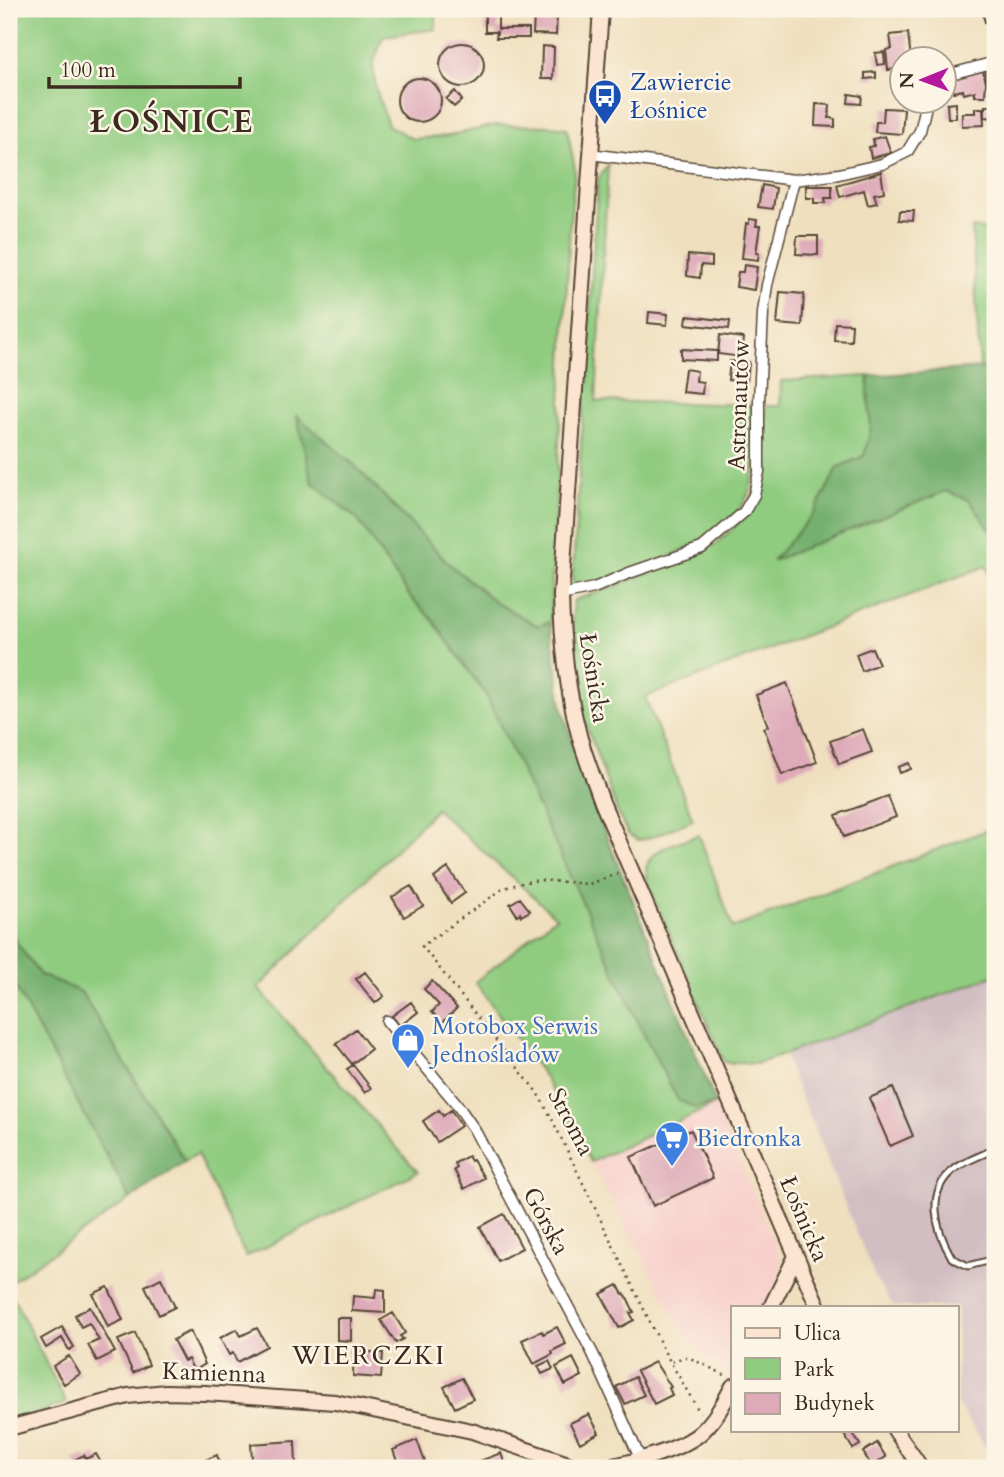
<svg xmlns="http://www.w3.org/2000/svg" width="1004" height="1477" font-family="Cardo,serif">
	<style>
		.built { fill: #f7d0cb }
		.industrial { fill: #d2bec2 }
		.green { fill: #90cc80; stroke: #667b4f; stroke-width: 2 }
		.forest { fill: #74b06e; stroke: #586d46; stroke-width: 2 }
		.building { fill: #deaab9 }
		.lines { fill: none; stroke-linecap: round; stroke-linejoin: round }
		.lane-casing { stroke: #564536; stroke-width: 9 }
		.street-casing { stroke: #564536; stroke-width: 13 }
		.secondary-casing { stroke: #564536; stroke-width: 18 }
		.path { stroke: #564536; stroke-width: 2.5; stroke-dasharray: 2 5; stroke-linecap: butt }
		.lane { stroke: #fff; stroke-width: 5 }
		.street { stroke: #fff; stroke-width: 10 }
		.secondary { stroke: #fce5d0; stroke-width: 14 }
		.labels { text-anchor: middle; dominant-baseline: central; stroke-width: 5; stroke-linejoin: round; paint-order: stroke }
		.transit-label { font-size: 24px; fill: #164399; stroke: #fcf5e5; text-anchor: start }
		.street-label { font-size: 24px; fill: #3b2a1e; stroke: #fcf5e5 }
		.shop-label { font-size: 24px; fill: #366cbe; stroke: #fcf5e5; text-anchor: start }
		.neighbourhood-label { font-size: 26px; letter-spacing: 2px; fill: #3b2a1e; stroke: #fcf5e5 }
		.district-label { font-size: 32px; font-weight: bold; letter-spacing: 2px; fill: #3b2a1e; stroke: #fcf5e5 }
	</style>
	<rect width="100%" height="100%" fill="#fcf5e5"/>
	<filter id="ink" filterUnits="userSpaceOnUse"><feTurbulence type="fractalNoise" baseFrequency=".0143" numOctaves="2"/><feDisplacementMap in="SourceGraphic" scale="14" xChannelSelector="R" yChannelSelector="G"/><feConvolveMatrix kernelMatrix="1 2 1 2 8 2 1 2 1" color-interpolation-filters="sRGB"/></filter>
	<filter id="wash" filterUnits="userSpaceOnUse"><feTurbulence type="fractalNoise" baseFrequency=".00686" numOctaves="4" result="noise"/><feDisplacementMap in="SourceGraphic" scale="28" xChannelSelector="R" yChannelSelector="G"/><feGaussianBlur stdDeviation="1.57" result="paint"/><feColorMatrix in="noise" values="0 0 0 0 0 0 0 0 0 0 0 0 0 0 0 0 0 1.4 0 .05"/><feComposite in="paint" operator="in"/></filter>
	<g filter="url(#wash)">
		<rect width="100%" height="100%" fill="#efdfbe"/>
		<!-- built -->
		<path class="built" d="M 716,1104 L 782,1261 L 778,1279 L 765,1307 L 733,1307 L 733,1367 L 722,1370 L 709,1360 L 683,1332 L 591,1162 Z"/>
		<!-- industrial -->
		<path class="industrial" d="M 995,975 L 995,1461 L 957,1403 L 957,1307 L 894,1307 L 876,1280 L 784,1055 Z"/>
		<!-- green -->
		<path class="green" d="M 9,9 L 436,9 L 436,29 L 383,36 L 373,65 L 376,89 L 388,125 L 413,139 L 447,136 L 496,125 L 550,126 L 567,128 L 575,170 L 570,223 L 550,622 L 538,626 L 498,604 L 449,564 L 354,465 L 297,418 L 312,482 L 357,519 L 411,598 L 432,619 L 486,695 L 532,791 L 695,1108 L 716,1104 L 591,1162 L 544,1076 L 475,982 L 556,917 L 436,809 L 258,988 L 418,1172 L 246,1257 L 197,1154 L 185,1161 L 81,992 L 40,975 L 17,943 L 9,926 Z
			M 608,165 L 596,401 L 755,405 C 754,434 759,470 747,497 C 726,544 622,577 574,589 L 572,586 L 598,179 Z
			M 972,228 L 995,230 L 995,367 L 980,369 Z
			M 869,376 L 868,390 L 871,428 L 864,456 L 838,467 L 815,512 L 774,560 L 946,491 L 969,500 L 995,536 L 995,590 L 986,566 L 645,697 L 693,820 L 647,839 L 637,840 L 628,834 L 619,816 L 583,716 L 575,678 L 572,622 L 574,600 L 608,589 L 699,553 L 717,543 L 749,513 L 763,454 L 766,406 L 780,406 L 781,381 Z
			M 995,827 L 995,975 L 783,1055 L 756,1064 L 724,1062 L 650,889 C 649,884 647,877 646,872 C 646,848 682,841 699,835 L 733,928 Z
			M 9,975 L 130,1199 L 9,1283 Z
			M 9,1289 L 66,1403 L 35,1414 L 9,1419 Z"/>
		<!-- forest -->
		<path class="forest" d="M 995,367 L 995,536 L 969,500 L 946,491 L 772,561 L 815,512 L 838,467 L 864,456 L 871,428 L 868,390 L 869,376 Z
			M 297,416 L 354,465 L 449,564 L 498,604 L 538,626 L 550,622 L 562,707 L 583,779 L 716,1104 L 695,1108 L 678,1100 L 643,1033 L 486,695 L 432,619 L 411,598 L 357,519 L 312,482 Z
			M 9,926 L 17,943 L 40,975 L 81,992 L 185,1161 L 130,1199 L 9,975 Z"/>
		<g id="blocks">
			<!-- building -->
			<path class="building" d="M 885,9 L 896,9 L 896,15 L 885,14 Z
				M 981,9 L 995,9 L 995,12 L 987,15 L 989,21 L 985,22 Z
				M 485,11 L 498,11 L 498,29 L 529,29 L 529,38 L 496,38 L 497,32 L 485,32 Z
				M 534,14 L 557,15 L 556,35 L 533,34 Z
				M 995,27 L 995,53 L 986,32 Z
				M 908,33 L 911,60 L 902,60 L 902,68 L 888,70 L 886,50 L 892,49 L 890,35 Z
				M440 65a22 22 0 1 1 44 0a22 22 0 1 1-44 0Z
				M 542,46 L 554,47 L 553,79 L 541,79 Z
				M 884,52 L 885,64 L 877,65 L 875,53 Z
				M 995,66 L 995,80 L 988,82 L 985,68 Z
				M 983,71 L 986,82 L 985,96 L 975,96 L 975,91 L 964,94 L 963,90 L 953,92 L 950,79 Z
				M 876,72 L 876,78 L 865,79 L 865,73 Z
				M397 100a22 22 0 1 1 44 0a22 22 0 1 1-44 0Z
				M 455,91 L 462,100 L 454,107 L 446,99 Z
				M 849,94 L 862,96 L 861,104 L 848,103 Z
				M 956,103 L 956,118 L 948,118 L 947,104 Z
				M 816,104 L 830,105 L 829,118 L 835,119 L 835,127 L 815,126 Z
				M 985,106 L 995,106 L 995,118 L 985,117 Z
				M 884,108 L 904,109 L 902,134 L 875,132 L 876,122 L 883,122 Z
				M 975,108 L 983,108 L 984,125 L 962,126 L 962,113 L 975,113 Z
				M 885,136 L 891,153 L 871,158 L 869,147 L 874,146 L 873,139 Z
				M 881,172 L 884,192 L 874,194 L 877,203 L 868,205 L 864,190 L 840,197 L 837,185 Z
				M 762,185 L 776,188 L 773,209 L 758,207 Z
				M 806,186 L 832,186 L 832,198 L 825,198 L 826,203 L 814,203 L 814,198 L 806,198 Z
				M 900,211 L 914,211 L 913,221 L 899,220 Z
				M 749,219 L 757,220 L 756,226 L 760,226 L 756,253 L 759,253 L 758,260 L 742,258 L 746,223 L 749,224 Z
				M 797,236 L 818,236 L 818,255 L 796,254 Z
				M 688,255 L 712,257 L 712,266 L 701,265 L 700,278 L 687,276 Z
				M 744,265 L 757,267 L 754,290 L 736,287 L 738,272 L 743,272 Z
				M 780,292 L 804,294 L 802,326 L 777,324 Z
				M 649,312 L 668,314 L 667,325 L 648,323 Z
				M 687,316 L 730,321 L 729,329 L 686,324 Z
				M 835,323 L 852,324 L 851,341 L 834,340 Z
				M 720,335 L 744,338 L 742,357 L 718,354 Z
				M 681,349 L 717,351 L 717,361 L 681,359 Z
				M 730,361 L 749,362 L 747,382 L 728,380 Z
				M 685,369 L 697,371 L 696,381 L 703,382 L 702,394 L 682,392 Z
				M 872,648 L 879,664 L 862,671 L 856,654 Z
				M 787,683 L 817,762 L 782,775 L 764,728 L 768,726 L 756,695 Z
				M 863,729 L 872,752 L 839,764 L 830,741 Z
				M 909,763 L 911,769 L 900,773 L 898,767 Z
				M 888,796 L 896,817 L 844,837 L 836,815 Z
				M 448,868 L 465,893 L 451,903 L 434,878 Z
				M 411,886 L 423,906 L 404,917 L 392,897 Z
				M 520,898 L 530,911 L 521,916 L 520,913 L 517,915 L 510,904 Z
				M 365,972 L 384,996 L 375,1003 L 356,979 Z
				M 432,981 L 457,1008 L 442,1023 L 432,1012 L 439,1005 L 424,989 Z
				M 411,1002 L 418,1012 L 400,1026 L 392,1016 Z
				M 356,1029 L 371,1049 L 352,1064 L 336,1044 Z
				M 353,1065 L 371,1088 L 365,1093 L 347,1069 Z
				M 893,1088 L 913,1136 L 890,1146 L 869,1098 Z
				M 439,1110 L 443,1116 L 451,1110 L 461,1126 L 437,1142 L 423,1121 Z
				M 691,1130 L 713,1178 L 653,1206 L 631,1157 Z
				M 468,1156 L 471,1161 L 473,1160 L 484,1178 L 464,1189 L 454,1170 L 457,1168 L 455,1163 Z
				M 995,1198 L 995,1218 L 988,1201 Z
				M 504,1214 L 522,1248 L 498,1261 L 480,1227 Z
				M 161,1278 L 175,1307 L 159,1315 L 145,1286 Z
				M 618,1285 L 622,1293 L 626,1295 L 634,1312 L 630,1313 L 634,1320 L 619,1328 L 601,1294 Z
				M 108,1287 L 123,1320 L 108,1327 L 93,1294 Z
				M 376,1289 L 385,1290 L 385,1313 L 352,1311 L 353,1296 L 375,1298 Z
				M 90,1307 L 115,1352 L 97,1361 L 88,1345 L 99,1340 L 89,1323 L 81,1327 L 75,1315 Z
				M 393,1313 L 405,1333 L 400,1336 L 403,1339 L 396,1343 L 381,1320 Z
				M 337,1318 L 351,1318 L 351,1341 L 337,1340 Z
				M 62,1327 L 74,1347 L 69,1350 L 62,1338 L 46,1348 L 41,1339 Z
				M 557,1327 L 566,1344 L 552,1351 L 553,1354 L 534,1364 L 522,1340 L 542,1331 L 543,1334 Z
				M 257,1328 L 267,1346 L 237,1362 L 233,1353 L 229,1355 L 220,1338 L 237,1329 L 241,1336 Z
				M 190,1331 L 205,1364 L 194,1371 L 188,1359 L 184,1361 L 173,1340 Z
				M 135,1333 L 149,1365 L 133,1373 L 118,1340 Z
				M 354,1351 L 383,1353 L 381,1378 L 353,1376 Z
				M 69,1356 L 80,1374 L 64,1384 L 53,1366 Z
				M 573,1358 L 582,1376 L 565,1385 L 556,1367 Z
				M 549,1361 L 553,1369 L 542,1374 L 538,1366 Z
				M 655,1362 L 671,1387 L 669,1388 L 672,1395 L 654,1404 L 637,1371 Z
				M 635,1377 L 644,1395 L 625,1404 L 616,1387 Z
				M 462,1378 L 473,1399 L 455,1408 L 444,1387 Z
				M 589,1414 L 599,1433 L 580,1443 L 570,1423 Z
				M 841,1430 L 851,1430 L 860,1445 L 853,1449 Z
				M 417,1440 L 425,1462 L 403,1468 L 401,1462 L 398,1464 L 393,1450 Z
				M 295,1441 L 296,1466 L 267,1468 L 267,1459 L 252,1460 L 251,1444 Z
				M 877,1443 L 886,1457 L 873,1465 L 875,1468 L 864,1468 L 863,1466 L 869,1462 L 863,1452 Z
				M 501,1453 L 506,1468 L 479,1468 L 477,1462 Z
				M 96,1454 L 104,1468 L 78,1468 L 74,1460 L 84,1455 L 86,1459 Z
				M 217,1455 L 220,1464 L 226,1462 L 228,1468 L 208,1468 L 205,1460 Z
				M 735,1460 L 736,1463 L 742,1461 L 745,1468 L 724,1468 L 723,1465 Z"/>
		</g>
	</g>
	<g filter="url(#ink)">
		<use href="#blocks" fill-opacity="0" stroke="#564536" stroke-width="2"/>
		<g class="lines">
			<!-- lane casing -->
			<g class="lane-casing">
				<path id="lane" d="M 995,1149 C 982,1155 968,1160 956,1168 C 924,1190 936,1231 952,1258 L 968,1266 L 995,1259"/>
			</g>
			<!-- street casing -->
			<g class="street-casing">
				<path id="street" d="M 944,76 L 995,62
					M 590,154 L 794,180 L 839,174 L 882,164 L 907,152 L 920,131 L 927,102
					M 561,595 L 594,588 L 629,573 L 702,548 L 744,512 L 754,495 L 759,472 L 759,401 L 763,313 L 767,285 L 794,180
					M 387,1021 L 456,1103 L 474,1129 L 593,1354 L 640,1458"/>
			</g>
			<!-- secondary casing -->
			<g class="secondary-casing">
				<path id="secondary" d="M 601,9 L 561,595 C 562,642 567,689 579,735 C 585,757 594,779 602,802 L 818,1307
					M 771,1307 L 795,1258
					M 9,1428 L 128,1396 L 166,1392 L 205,1393 L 335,1402 L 472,1431 L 580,1468
					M 895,1430 L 921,1468
					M 596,1468 C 623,1466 677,1451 698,1435 C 714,1422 724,1403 733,1386"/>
			</g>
			<!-- path -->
			<path class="path" d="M 618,874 L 589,884 L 539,880 L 525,882 L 504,888 L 422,946 L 536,1091 L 550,1115 L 664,1351 L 700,1413
				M 672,1362 L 683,1357 L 688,1357 L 727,1376"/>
			<!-- lane -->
			<use href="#lane" class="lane"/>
			<!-- street -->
			<use href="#street" class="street"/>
			<!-- secondary -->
			<use href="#secondary" class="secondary"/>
		</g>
	</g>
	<!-- icons -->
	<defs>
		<g id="bus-pin" transform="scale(1.75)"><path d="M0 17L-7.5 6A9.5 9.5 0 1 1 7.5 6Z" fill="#1a4fb4" stroke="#fcf5e5"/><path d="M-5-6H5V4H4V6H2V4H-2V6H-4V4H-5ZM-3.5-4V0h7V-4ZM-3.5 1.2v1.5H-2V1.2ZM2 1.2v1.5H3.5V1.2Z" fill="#fff"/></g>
		<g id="shop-pin" transform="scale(1.75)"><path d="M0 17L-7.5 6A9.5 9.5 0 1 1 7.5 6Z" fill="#3f7fe0" stroke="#fcf5e5"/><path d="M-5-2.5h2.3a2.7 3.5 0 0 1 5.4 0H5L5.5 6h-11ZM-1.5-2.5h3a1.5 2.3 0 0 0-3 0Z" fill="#fff"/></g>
		<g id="supermarket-pin" transform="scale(1.75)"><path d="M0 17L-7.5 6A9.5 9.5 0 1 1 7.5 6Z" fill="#3f7fe0" stroke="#fcf5e5"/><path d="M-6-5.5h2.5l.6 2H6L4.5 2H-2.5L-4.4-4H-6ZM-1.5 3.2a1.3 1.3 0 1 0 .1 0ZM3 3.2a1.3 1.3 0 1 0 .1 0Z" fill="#fff"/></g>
	</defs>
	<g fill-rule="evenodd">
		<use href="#bus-pin" x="605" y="96"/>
		<use href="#shop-pin" x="408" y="1040"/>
		<use href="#supermarket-pin" x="672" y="1138"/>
	</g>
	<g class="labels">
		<!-- transit labels -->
		<g class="transit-label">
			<text x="630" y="82">Zawiercie<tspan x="630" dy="28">Łośnice</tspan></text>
		</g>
		<!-- street labels -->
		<g class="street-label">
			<text transform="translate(739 405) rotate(-88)">Astronautów</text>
			<text transform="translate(594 678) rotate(81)">Łośnicka</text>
			<text transform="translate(571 1122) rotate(62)">Stroma</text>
			<text transform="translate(804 1219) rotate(67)">Łośnicka</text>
			<text transform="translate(546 1221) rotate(62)">Górska</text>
			<text transform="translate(214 1373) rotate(2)">Kamienna</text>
		</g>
		<!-- shop labels -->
		<g class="shop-label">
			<text x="432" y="1026">Motobox Serwis<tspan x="432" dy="28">Jednośladów</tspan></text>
			<text x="696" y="1138">Biedronka</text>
		</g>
		<!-- neighbourhood labels -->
		<g class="neighbourhood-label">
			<text x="369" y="1355">WIERCZKI</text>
		</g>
		<!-- district labels -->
		<g class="district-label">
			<text x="172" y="122">ŁOŚNICE</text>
		</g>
	</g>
	<!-- margin -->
	<rect width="1004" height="1477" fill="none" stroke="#fcf5e5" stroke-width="35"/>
	<!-- legend -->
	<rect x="731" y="1306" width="228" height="126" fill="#fcf5e5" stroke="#afa495" stroke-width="2"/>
	<rect x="745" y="1328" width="35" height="10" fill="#fce5d0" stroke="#afa495" stroke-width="2"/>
	<text x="794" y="1340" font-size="21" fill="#3b2a1e">Ulica</text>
	<rect x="745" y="1358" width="35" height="21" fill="#90cc80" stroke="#afa495" stroke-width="2"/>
	<text x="794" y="1376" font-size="21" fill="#3b2a1e">Park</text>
	<rect x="745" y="1393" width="35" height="21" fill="#deaab9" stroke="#afa495" stroke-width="2"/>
	<text x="794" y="1410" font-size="21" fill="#3b2a1e">Budynek</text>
	<!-- north arrow -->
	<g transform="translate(923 80) rotate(269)"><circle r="33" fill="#fcf5e5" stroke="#afa495" stroke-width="2"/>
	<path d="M0-5L12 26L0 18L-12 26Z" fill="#b5179e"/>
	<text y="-10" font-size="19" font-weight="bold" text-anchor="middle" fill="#3b2a1e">N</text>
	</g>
	<!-- scale -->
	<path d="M49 77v10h191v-10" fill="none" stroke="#3b2a1e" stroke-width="3.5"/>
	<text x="60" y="77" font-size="21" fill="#3b2a1e" stroke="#fcf5e5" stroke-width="5" paint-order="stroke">100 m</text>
</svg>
